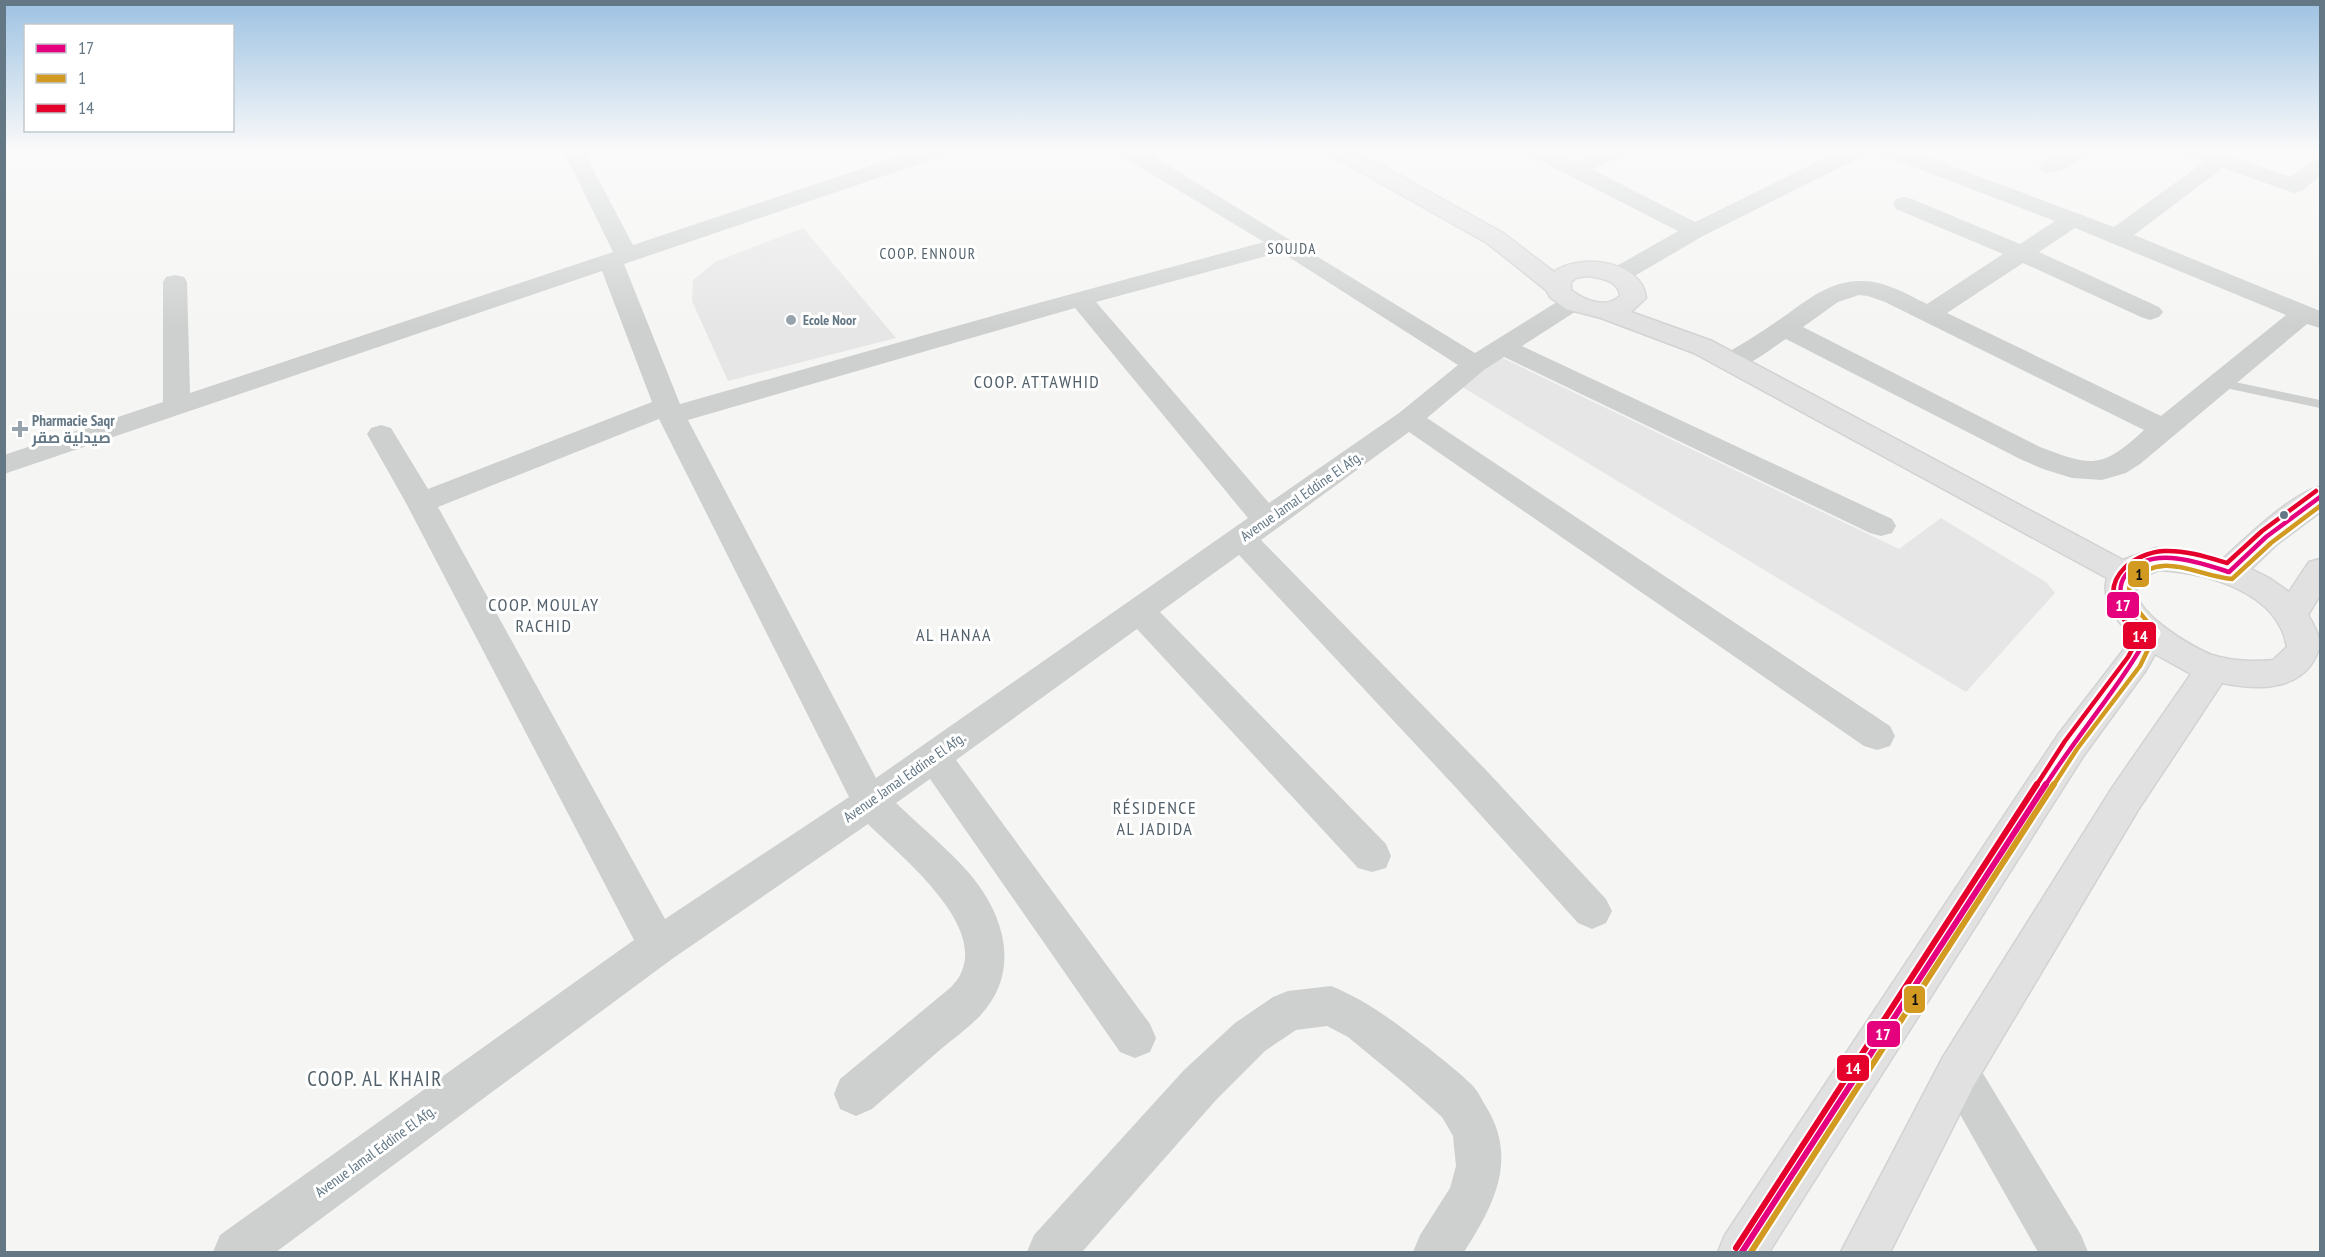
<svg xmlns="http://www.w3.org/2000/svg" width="2325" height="1257" font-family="'PT Sans Narrow',Cairo,sans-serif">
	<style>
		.built { fill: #e5e6e5 }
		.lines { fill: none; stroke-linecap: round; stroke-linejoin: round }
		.secondary-casing { stroke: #d1d3d3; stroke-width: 3 }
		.lane { fill: #ced0d0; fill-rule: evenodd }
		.street { fill: #ced0d0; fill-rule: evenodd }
		.secondary { fill: #e1e1e2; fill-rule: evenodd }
		.bus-1-far1-casing { stroke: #fff; stroke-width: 9 }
		.bus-1-casing { stroke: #fff; stroke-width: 10 }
		.bus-2-far1-casing { stroke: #fff; stroke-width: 9 }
		.bus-2-casing { stroke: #fff; stroke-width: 10 }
		.bus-3-far1-casing { stroke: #fff; stroke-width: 9 }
		.bus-3-casing { stroke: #fff; stroke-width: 10 }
		.bus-1-far1 { stroke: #e5007d; stroke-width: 4.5 }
		.bus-1 { stroke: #e5007d; stroke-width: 6 }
		.bus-2-far1 { stroke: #d29a21; stroke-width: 4.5 }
		.bus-2 { stroke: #d29a21; stroke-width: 6 }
		.bus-3-far1 { stroke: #e4002b; stroke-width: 4.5 }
		.bus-3 { stroke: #e4002b; stroke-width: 6 }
		.poi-dot { fill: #96a3ac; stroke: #fff; stroke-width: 2 }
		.bus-dot { fill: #637785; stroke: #fff; stroke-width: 2 }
		.labels { text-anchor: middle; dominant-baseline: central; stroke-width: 6; stroke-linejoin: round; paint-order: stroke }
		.far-poi-label { font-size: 14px; font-weight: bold; fill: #637785; stroke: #fff; text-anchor: start }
		.far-quarter-label { font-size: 15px; letter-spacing: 1.5px; fill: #51606a; stroke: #fff }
		.poi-label { font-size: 15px; font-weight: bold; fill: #637785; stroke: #fff; text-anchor: start }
		.street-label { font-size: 15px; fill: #637785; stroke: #fff }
		.quarter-label { font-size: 18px; letter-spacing: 1.5px; fill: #51606a; stroke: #fff }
		.near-quarter-label { font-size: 21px; letter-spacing: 1.5px; fill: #51606a; stroke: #fff }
		.line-badge { stroke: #fff; stroke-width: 2 }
		.badge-label { font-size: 16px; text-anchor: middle; font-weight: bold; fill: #fff }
		.pale-badge-label { font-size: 16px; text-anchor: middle; font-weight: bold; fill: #111 }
	</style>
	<rect width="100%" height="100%" fill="#f5f5f3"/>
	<!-- built -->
	<path class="built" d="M 803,228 L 896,338 L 728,381 L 692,301 L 693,280 L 715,262 Z
		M 1492,353 L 1899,549 L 1941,518 L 2046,582 L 2055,593 L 1966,692 L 1454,382 Z"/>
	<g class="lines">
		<!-- secondary casing -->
		<g class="secondary-casing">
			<path id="secondary" d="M 1328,150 L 1354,150 L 1503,233 L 1554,272 C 1579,253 1642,260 1646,298 L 1631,312 L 1712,341 L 2123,560 L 2156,548 L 2196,553 L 2223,559 C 2245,539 2292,493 2320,487 L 2320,512 L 2277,544 L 2251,569 L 2269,578 L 2289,592 L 2309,562 L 2320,559 L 2320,595 L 2308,615 C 2320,635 2325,646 2310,666 C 2289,692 2252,689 2222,683 L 2138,810 L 1973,1087 L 1890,1252 L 1841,1252 L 1943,1057 L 2112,788 L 2191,674 L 2155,654 L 2146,670 L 2084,755 L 1769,1252 L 1718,1252 L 1725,1235 L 2058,735 L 2122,652 L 2132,635 C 2116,621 2101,600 2107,578 L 1694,353 L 1601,318 L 1566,309 L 1550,297 L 1546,290 L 1487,243 L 1331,155 ZM 1587,276 C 1600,278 1619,280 1620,296 C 1606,309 1585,301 1571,290 L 1571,282 L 1576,278 ZM 2159,570 C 2206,573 2278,591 2287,647 L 2273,660 C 2253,662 2231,661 2212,655 C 2193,648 2122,607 2139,582 C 2143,575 2152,573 2159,570 Z"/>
		</g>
		<!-- lane -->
		<path class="lane" d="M 2221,379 L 2320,400 L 2320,408 L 2216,386 L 2214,383 L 2216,380 Z"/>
		<!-- street -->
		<path class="street" d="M 563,150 L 583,150 L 633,245 L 918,150 L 949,150 L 946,155 L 624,264 L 680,404 L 1042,302 L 1264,242 L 1120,155 L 1118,150 L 1143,150 L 1475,353 L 1563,298 L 1572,295 L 1581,298 L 1585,303 L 1581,308 L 1522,346 L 1892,519 L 1896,526 L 1892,533 L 1881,536 L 1870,533 L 1504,357 L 1484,370 L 1427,418 L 1890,726 L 1895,736 L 1890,746 L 1877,750 L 1864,746 L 1409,432 L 1261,540 L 1485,769 L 1606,899 L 1612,911 L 1606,923 L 1592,929 L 1578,923 L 1459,791 L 1239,555 L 1160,612 L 1386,844 L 1391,856 L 1386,868 L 1372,872 L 1358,868 L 1137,629 L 956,760 L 1150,1024 L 1156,1038 L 1150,1052 L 1135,1058 L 1120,1052 L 930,779 L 896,803 C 920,826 947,848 969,873 C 1005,915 1022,972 979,1017 C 968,1028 953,1039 941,1049 C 918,1069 895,1089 872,1109 L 856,1116 L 840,1109 L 834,1094 L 840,1079 L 950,988 C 954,984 959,978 961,973 C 985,922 899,855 868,824 L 672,959 L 276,1252 L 213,1252 L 220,1235 L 634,940 L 406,503 L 367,434 L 371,428 L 381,425 L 391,428 L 428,489 L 652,402 L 602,271 L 4,474 L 4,455 L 163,402 L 163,282 L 166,277 L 175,275 L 184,277 L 187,282 L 190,393 L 613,252 ZM 1281,252 L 1458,365 L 1399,413 L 1269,503 L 1096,302 ZM 1075,308 L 1248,518 L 876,778 L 688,420 ZM 659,419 L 849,797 L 665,919 L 438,507 Z
			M 1526,150 L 1553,150 L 1575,161 L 1600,150 L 1627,150 L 1625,155 L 1592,169 L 1695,222 L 1841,150 L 1868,150 L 1865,155 L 1703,236 L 1626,281 L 1617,283 L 1608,281 L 1605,276 L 1608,271 L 1678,231 L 1529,155 Z
			M 1879,150 L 1909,150 L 2114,227 L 2204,162 L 2184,155 L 2182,150 L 2211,150 L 2291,177 L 2312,161 L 2320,160 L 2320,176 L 2302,191 L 2294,193 L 2223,168 L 2134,235 L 2320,311 L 2320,328 L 2307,324 L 2140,464 L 2126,473 L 2102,480 L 2072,478 L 2043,469 L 2020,459 L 1786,339 C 1768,350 1744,373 1722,368 L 1718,362 L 1722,356 C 1740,345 1759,334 1776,322 C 1803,304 1827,280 1862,281 C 1885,281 1907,294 1927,304 L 2003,254 L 1896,209 L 1893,204 L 1896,199 L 1904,197 L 1912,199 L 2020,244 L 2055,221 L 1882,155 ZM 2075,228 L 2286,315 L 2161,416 L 1947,313 L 2023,263 L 2141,317 L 2150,320 L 2159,317 L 2163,312 L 2159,307 L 2039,252 ZM 1859,295 L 1868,296 L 1885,302 L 2144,430 C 2102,469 2092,467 2040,447 L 1803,327 L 1838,302 Z
			M 2065,150 L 2091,150 L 2088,155 C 2074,163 2059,176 2042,172 L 2039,167 L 2042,162 Z
			M 1331,986 C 1368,1001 1396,1023 1427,1047 C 1442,1059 1459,1072 1472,1085 C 1478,1091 1481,1098 1485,1105 C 1519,1158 1494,1205 1464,1252 L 1413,1252 L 1420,1235 L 1450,1188 L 1456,1166 L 1453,1136 L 1442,1117 L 1405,1084 L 1348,1037 L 1327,1026 L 1296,1030 L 1265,1051 L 1216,1100 L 1082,1252 L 1027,1252 L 1034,1235 L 1184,1070 L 1235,1023 L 1273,997 L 1288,991 Z
			M 1958,1051 L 1973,1057 L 2081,1235 L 2088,1252 L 2038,1252 L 1936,1072 L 1943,1057 Z"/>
		<!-- secondary -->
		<use href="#secondary" class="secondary"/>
		<!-- bus-1-far1 casing -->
		<g class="bus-1-far1-casing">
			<path id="bus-1-far1" d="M 2045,786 C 2078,734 2119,688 2149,634 C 2141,625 2130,618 2124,607 C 2119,598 2119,584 2125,576 C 2149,544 2198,562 2229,572 L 2266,537 L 2320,497"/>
		</g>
		<!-- bus-1 casing -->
		<g class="bus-1-casing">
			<path id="bus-1" d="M 1742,1252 L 2046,784"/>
		</g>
		<!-- bus-2-far1 casing -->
		<g class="bus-2-far1-casing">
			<path id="bus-2-far1" d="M 2053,786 L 2077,749 L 2140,666 L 2156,633 C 2145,615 2125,605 2130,582 C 2164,549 2195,576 2232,579 L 2271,543 L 2320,506"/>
		</g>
		<!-- bus-2 casing -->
		<g class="bus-2-casing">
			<path id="bus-2" d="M 1751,1252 L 2054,784"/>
		</g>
		<!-- bus-3-far1 casing -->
		<g class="bus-3-far1-casing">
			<path id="bus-3-far1" d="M 2036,786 L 2065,741 L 2128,657 L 2140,635 C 2131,627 2121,619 2116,607 C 2104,575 2135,553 2164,551 C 2185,550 2207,557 2227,563 L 2262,531 L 2316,491"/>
		</g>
		<!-- bus-3 casing -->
		<g class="bus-3-casing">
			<path id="bus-3" d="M 1736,1248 L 2037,784"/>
		</g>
		<!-- bus-1-far1 -->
		<use href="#bus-1-far1" class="bus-1-far1"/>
		<!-- bus-1 -->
		<use href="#bus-1" class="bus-1"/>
		<!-- bus-2-far1 -->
		<use href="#bus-2-far1" class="bus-2-far1"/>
		<!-- bus-2 -->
		<use href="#bus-2" class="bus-2"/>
		<!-- bus-3-far1 -->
		<use href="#bus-3-far1" class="bus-3-far1"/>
		<!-- bus-3 -->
		<use href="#bus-3" class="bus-3"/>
	</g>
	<!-- sky -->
	<linearGradient id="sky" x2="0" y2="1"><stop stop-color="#9dc2e2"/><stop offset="0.46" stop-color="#fafafa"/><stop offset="1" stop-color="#fafafa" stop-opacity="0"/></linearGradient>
	<rect width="2325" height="326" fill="url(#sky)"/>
	<!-- markers -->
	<g class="poi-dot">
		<circle cx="791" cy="320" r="6"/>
		<path d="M17 420h6v6h6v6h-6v6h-6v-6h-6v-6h6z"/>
	</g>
	<circle class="bus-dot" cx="2284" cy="515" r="5"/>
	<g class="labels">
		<!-- far-poi labels -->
		<g class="far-poi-label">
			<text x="803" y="320">Ecole Noor</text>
		</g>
		<!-- far-quarter labels -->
		<g class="far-quarter-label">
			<text x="1292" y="248">SOUJDA</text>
			<text x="928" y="253">COOP. ENNOUR</text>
		</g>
		<!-- poi labels -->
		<g class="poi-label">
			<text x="32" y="420">Pharmacie Saqr<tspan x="32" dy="17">صيدلية صقر</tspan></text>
		</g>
		<!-- street labels -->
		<g class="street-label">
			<text transform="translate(1301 496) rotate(-35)">Avenue Jamal Eddine El Afg.</text>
			<text transform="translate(904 777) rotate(-35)">Avenue Jamal Eddine El Afg.</text>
			<text transform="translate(375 1151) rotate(-36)">Avenue Jamal Eddine El Afg.</text>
		</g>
		<!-- quarter labels -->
		<g class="quarter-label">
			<text x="1037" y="381">COOP. ATTAWHID</text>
			<text x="544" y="604">COOP. MOULAY<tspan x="544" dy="21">RACHID</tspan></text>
			<text x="954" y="634">AL HANAA</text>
			<text x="1155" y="807">RÉSIDENCE<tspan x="1155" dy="21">AL JADIDA</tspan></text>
		</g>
		<!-- near-quarter labels -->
		<g class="near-quarter-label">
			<text x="375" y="1078">COOP. AL KHAIR</text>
		</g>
	</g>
	<g class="line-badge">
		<rect x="2127" y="560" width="23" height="28" rx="6" fill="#d29a21"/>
		<rect x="2106" y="591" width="34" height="28" rx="6" fill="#e5007d"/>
		<rect x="2122" y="621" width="35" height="29" rx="6" fill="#e4002b"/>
		<rect x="1903" y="985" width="23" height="29" rx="6" fill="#d29a21"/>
		<rect x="1866" y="1020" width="35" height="28" rx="6" fill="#e5007d"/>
		<rect x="1836" y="1054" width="34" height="28" rx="6" fill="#e4002b"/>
	</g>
	<g class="badge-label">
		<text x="2123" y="611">17</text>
		<text x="2140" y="642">14</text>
		<text x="1883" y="1040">17</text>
		<text x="1853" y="1074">14</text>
	</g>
	<g class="pale-badge-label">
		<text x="2139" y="580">1</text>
		<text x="1915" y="1005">1</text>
	</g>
	<!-- border -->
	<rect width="2325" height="1257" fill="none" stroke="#637785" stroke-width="12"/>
	<!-- legend -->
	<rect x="24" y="24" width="210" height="108" fill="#ffffff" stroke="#c1c9ce" stroke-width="1.5"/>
	<rect x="36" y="44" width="30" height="9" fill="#e5007d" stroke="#c1c9ce" stroke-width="1.5"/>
	<text x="78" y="54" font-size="18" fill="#637785">17</text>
	<rect x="36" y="74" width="30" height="9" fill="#d29a21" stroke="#c1c9ce" stroke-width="1.5"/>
	<text x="78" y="84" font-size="18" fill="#637785">1</text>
	<rect x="36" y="104" width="30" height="9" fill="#e4002b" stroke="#c1c9ce" stroke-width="1.5"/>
	<text x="78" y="114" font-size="18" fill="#637785">14</text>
</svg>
